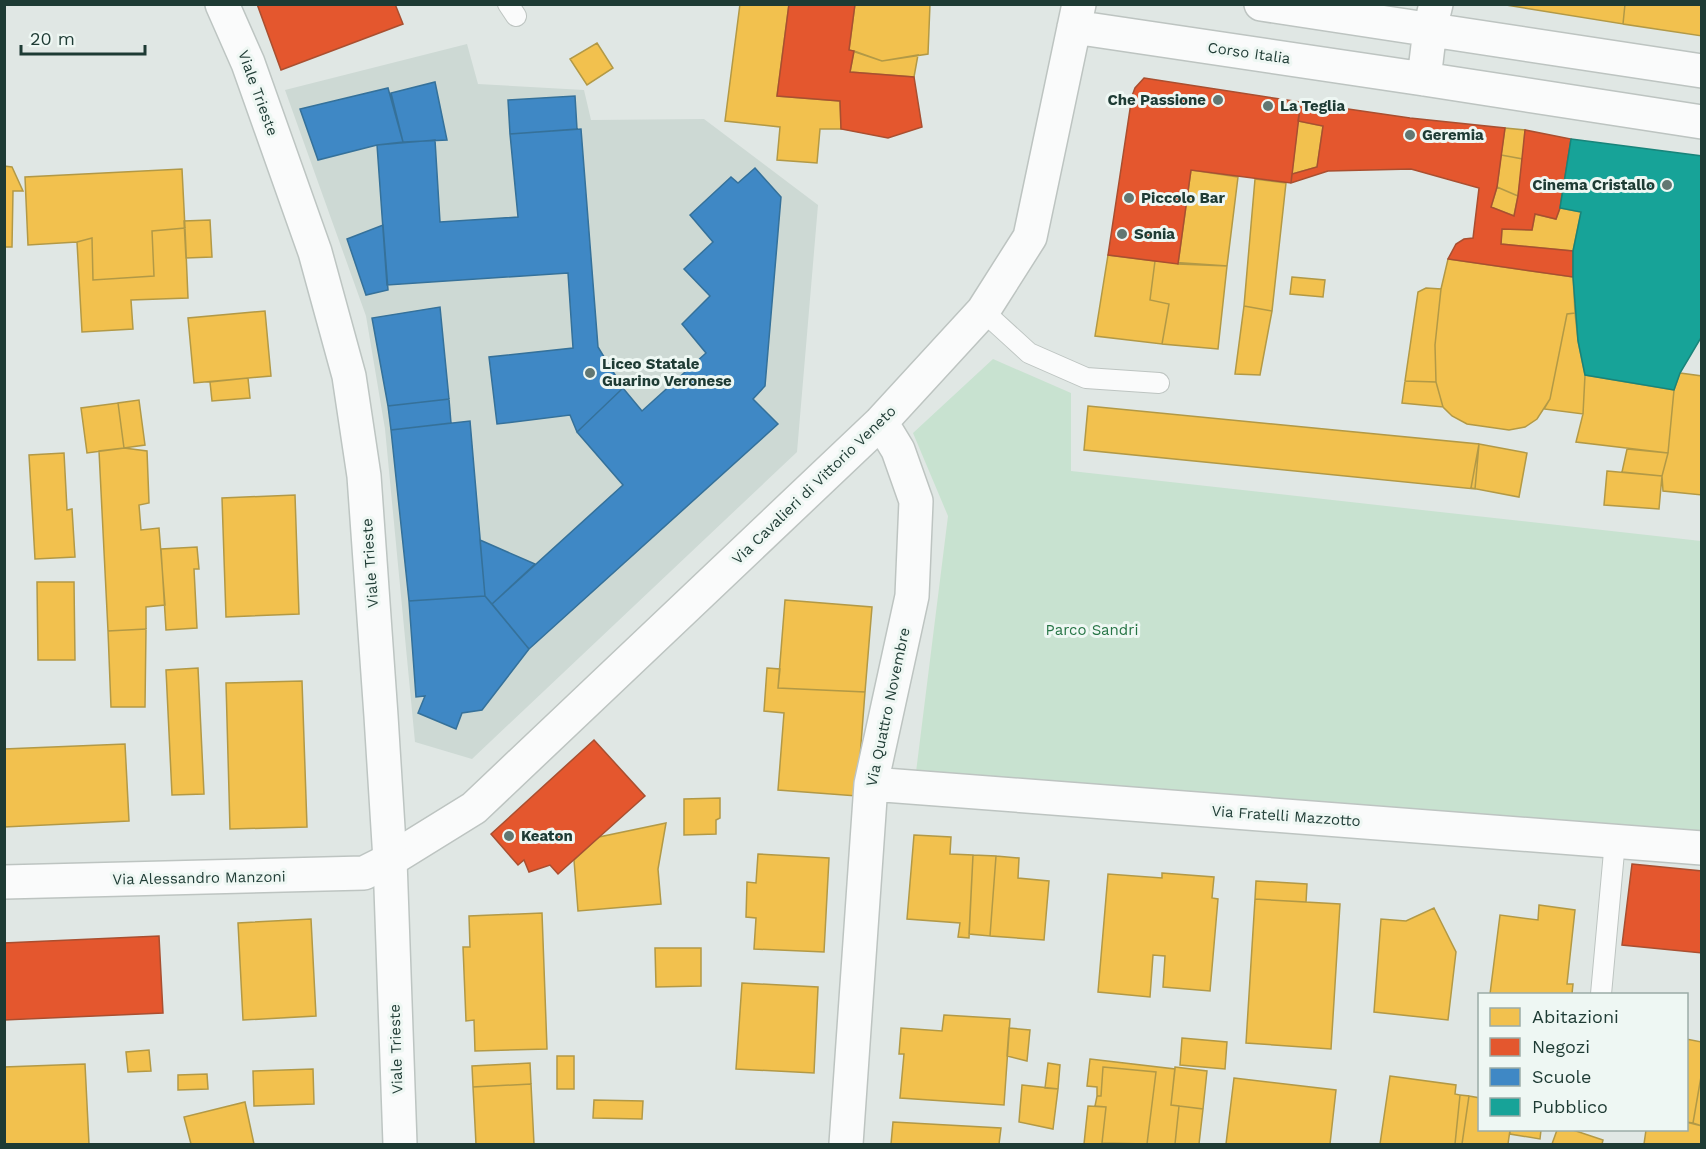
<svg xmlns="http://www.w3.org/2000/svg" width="1706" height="1149" font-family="'Work Sans',sans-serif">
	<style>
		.built { fill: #cdd9d4 }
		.green { fill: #c8e2d0 }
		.homes { fill: #f2c14e; stroke: #b29946; stroke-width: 1.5 }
		.shops { fill: #e4572e; stroke: #a94f30; stroke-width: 1.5 }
		.schools { fill: #3f88c5; stroke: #35719a; stroke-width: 1.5 }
		.public { fill: #17a398; stroke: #19847a; stroke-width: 1.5 }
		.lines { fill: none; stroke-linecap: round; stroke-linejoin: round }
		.lane-casing { stroke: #bdc4c1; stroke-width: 22 }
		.street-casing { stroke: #bdc4c1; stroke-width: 36 }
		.secondary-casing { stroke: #bdc5c2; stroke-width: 36 }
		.lane { stroke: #fafbfb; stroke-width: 20 }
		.street { stroke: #fafbfb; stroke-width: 33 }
		.secondary { stroke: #fafbfb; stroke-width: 33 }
		.poi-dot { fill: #627772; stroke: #eef7f3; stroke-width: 2 }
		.labels { text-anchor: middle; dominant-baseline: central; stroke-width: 6; stroke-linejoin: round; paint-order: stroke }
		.street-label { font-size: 15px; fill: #1e3b34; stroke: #eef7f3 }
		.poi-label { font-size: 15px; font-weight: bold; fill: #1e3b34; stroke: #eef7f3; text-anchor: start }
		.park-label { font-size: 15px; fill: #267445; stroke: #eef7f3 }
	</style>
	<rect width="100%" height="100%" fill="#e0e7e4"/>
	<!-- built -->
	<path class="built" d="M 467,44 L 478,84 L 584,90 L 591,120 L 704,119 L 818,205 L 797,452 L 472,759 L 415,742 L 385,429 L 366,316 L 285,90 Z"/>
	<!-- green -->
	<path class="green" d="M 993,359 L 1071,393 L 1071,471 L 1701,541 L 1701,841 L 916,772 L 948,516 L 913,433 Z"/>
	<!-- homes -->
	<path class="homes" d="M 740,4 L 789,4 L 777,96 L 840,101 L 841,129 L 820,129 L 817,163 L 777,160 L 780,127 L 725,121 Z
		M 855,4 L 930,4 L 928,54 L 882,61 L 849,50 Z
		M 1500,4 L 1625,4 L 1623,24 Z
		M 1625,4 L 1702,4 L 1702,36 L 1623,24 Z
		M 597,43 L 613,68 L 587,85 L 570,59 Z
		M 854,51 L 882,61 L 918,55 L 914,77 L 850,72 Z
		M 1298,121 L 1323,126 L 1317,167 L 1292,174 Z
		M 1505,128 L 1525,130 L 1523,159 L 1501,155 Z
		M 1501,155 L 1523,159 L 1518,196 L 1497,187 Z
		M 4,166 L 12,167 L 23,191 L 13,191 L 12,247 L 4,247 Z
		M 182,169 L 185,228 L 152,231 L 154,276 L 93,280 L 92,238 L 77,242 L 28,245 L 25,177 Z
		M 1191,170 L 1238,177 L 1227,266 L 1178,264 Z
		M 1255,179 L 1286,183 L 1272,311 L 1244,306 Z
		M 1497,187 L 1518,196 L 1514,216 L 1491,207 Z
		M 1560,208 L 1581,212 L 1573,251 L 1501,244 L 1502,229 L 1532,230 L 1535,214 L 1556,219 Z
		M 210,220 L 212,257 L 186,258 L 184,221 Z
		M 185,228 L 188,298 L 131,300 L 133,329 L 82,332 L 77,242 L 92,238 L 93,280 L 154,276 L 152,231 Z
		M 1108,255 L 1155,261 L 1150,300 L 1169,304 L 1162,344 L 1095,336 Z
		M 1448,259 L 1573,277 L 1575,313 L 1567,314 L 1550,399 L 1537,419 L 1525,427 L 1509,430 L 1467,424 L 1452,416 L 1443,407 L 1436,382 L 1435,345 L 1441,289 Z
		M 1155,261 L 1227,266 L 1218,349 L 1162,344 L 1169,304 L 1150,300 Z
		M 1292,277 L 1325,280 L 1323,297 L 1290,294 Z
		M 1426,288 L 1441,289 L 1435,345 L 1436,382 L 1405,381 L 1418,292 Z
		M 1244,306 L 1272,311 L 1260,375 L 1235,374 Z
		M 265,311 L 271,376 L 194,383 L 188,318 Z
		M 1575,313 L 1578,341 L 1585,375 L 1583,414 L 1544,409 L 1550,399 L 1567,314 Z
		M 1680,373 L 1702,376 L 1702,495 L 1663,491 L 1662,476 L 1668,453 L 1674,390 Z
		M 1585,375 L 1674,390 L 1668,453 L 1576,442 L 1583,414 Z
		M 248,378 L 250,398 L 212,401 L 210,382 Z
		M 1405,381 L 1436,382 L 1443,407 L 1402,403 Z
		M 139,400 L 145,445 L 124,448 L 118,403 Z
		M 118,403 L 124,448 L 87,453 L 81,408 Z
		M 1088,406 L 1479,444 L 1475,489 L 1084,450 Z
		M 1479,444 L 1527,453 L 1519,497 L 1471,488 Z
		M 124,448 L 147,451 L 149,503 L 139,505 L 141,530 L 159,528 L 165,605 L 146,607 L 146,629 L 108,631 L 99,451 Z
		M 1627,449 L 1668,453 L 1662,476 L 1622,472 Z
		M 64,453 L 67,510 L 72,509 L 75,557 L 35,559 L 29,455 Z
		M 1607,471 L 1662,476 L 1659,509 L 1604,505 Z
		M 295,495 L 299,614 L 226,617 L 222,498 Z
		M 197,547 L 199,569 L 194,569 L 197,628 L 166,630 L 161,549 Z
		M 37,582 L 74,582 L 75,660 L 38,660 Z
		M 785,600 L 872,607 L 865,692 L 778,688 Z
		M 146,629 L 145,707 L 111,707 L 108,631 Z
		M 198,668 L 204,794 L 172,795 L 166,670 Z
		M 767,668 L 780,669 L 778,688 L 865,692 L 857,796 L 778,790 L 784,713 L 764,711 Z
		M 302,681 L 307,827 L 230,829 L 226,683 Z
		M 125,744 L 129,821 L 4,827 L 4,749 Z
		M 720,798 L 720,818 L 716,820 L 716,834 L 684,835 L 684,799 Z
		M 666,823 L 658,869 L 661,904 L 578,911 L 574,860 L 599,837 Z
		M 914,835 L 951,837 L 950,854 L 973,855 L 969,938 L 958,937 L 960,923 L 907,919 Z
		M 758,854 L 829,858 L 824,952 L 754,949 L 756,918 L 746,917 L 747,882 L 756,883 Z
		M 973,855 L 996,856 L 990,936 L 969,934 Z
		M 996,856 L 1019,858 L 1018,878 L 1049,881 L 1044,940 L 990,936 Z
		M 1162,873 L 1214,877 L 1212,898 L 1218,899 L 1210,991 L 1163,987 L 1165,956 L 1153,955 L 1150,997 L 1098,992 L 1108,874 L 1162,878 Z
		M 1256,881 L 1307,884 L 1306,902 L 1255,899 Z
		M 1255,899 L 1340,904 L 1331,1049 L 1246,1043 Z
		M 1539,905 L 1575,910 L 1567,984 L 1573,984 L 1572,994 L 1490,994 L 1500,915 L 1538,920 Z
		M 1434,908 L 1456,952 L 1448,1020 L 1374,1012 L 1381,919 L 1406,921 Z
		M 542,913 L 547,1049 L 475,1051 L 474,1020 L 466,1021 L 463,947 L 470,947 L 469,916 Z
		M 311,919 L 316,1016 L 243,1020 L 238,923 Z
		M 655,948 L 701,948 L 701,986 L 656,987 Z
		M 742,983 L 818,987 L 814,1073 L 736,1069 Z
		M 944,1015 L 1010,1019 L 1004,1105 L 900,1098 L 904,1054 L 899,1054 L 901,1028 L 942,1031 Z
		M 1009,1028 L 1030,1030 L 1027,1061 L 1007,1056 Z
		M 1182,1038 L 1227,1042 L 1225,1069 L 1180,1065 Z
		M 1686,1039 L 1702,1042 L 1702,1071 L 1693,1123 L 1686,1122 Z
		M 149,1050 L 151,1071 L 128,1072 L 126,1052 Z
		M 557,1056 L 574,1056 L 574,1089 L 557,1089 Z
		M 1090,1059 L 1175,1069 L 1171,1105 L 1179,1106 L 1175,1144 L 1147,1144 L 1156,1072 L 1103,1067 L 1101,1096 L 1097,1096 L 1097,1087 L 1087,1086 Z
		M 530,1063 L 531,1084 L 473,1087 L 472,1066 Z
		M 1048,1063 L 1060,1065 L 1058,1089 L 1045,1088 Z
		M 85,1064 L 89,1144 L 4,1144 L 4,1067 Z
		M 1103,1067 L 1156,1072 L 1147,1144 L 1102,1143 L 1106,1107 L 1095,1106 L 1097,1096 L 1101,1096 Z
		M 1175,1067 L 1207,1071 L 1203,1109 L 1171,1105 Z
		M 313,1069 L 314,1104 L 254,1106 L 253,1071 Z
		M 1702,1071 L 1702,1126 L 1693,1123 Z
		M 207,1074 L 208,1089 L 178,1090 L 178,1075 Z
		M 1390,1076 L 1456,1085 L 1455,1094 L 1460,1095 L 1455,1144 L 1380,1144 Z
		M 1234,1078 L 1336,1090 L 1330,1144 L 1226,1144 Z
		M 531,1084 L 534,1144 L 476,1144 L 473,1087 Z
		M 1022,1085 L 1058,1089 L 1053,1129 L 1019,1122 Z
		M 1460,1095 L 1469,1096 L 1462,1144 L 1455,1144 Z
		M 1469,1096 L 1480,1098 L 1480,1130 L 1510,1130 L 1508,1144 L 1462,1144 Z
		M 594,1100 L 643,1101 L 642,1119 L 593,1118 Z
		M 245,1102 L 254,1144 L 191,1144 L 184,1117 Z
		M 1088,1106 L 1106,1107 L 1102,1143 L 1126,1144 L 1084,1144 Z
		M 1179,1106 L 1203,1109 L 1199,1144 L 1175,1144 Z
		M 893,1122 L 1001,1128 L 999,1144 L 891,1144 Z
		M 1686,1122 L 1702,1126 L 1702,1144 L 1644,1144 L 1646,1130 L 1686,1130 Z
		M 1510,1130 L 1541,1130 L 1540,1139 L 1510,1134 Z
		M 1557,1130 L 1573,1130 L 1603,1140 L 1602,1144 L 1552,1144 Z"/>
	<!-- shops -->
	<path class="shops" d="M 257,4 L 395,4 L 403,24 L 281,70 Z
		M 789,4 L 855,4 L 849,50 L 854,51 L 850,72 L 914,77 L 922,127 L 888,138 L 841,129 L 840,101 L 777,96 Z
		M 1144,78 L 1293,101 L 1293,107 L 1300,108 L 1291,183 L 1191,170 L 1178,264 L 1108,255 L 1132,96 L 1135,88 Z
		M 1293,101 L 1410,118 L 1505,128 L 1497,187 L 1491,207 L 1514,216 L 1518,196 L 1525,130 L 1571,139 L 1560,208 L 1556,219 L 1535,214 L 1532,230 L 1502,229 L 1501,244 L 1573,251 L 1573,277 L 1448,259 L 1456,244 L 1464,239 L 1473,238 L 1479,188 L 1411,169 L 1328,171 L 1291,183 L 1292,174 L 1317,167 L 1323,126 L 1298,121 L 1300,108 L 1293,107 Z
		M 594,740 L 645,796 L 558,874 L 550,865 L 529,872 L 524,860 L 518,865 L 491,834 Z
		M 1632,864 L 1702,871 L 1702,953 L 1622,945 Z
		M 159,936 L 163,1013 L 4,1020 L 4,943 Z"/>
	<!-- schools -->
	<path class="schools" d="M 435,82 L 447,140 L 403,142 L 391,93 Z
		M 388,88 L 403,142 L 377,145 L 318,160 L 300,109 Z
		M 575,96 L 577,129 L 510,134 L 508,100 Z
		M 581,129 L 598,347 L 623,388 L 577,432 L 570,415 L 497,424 L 489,357 L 573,348 L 568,273 L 387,285 L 377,145 L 435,140 L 440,222 L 518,217 L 510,134 Z
		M 755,168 L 781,197 L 765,386 L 753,399 L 778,424 L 529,649 L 492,604 L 623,485 L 577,432 L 623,388 L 642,411 L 706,353 L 682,324 L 710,296 L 684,269 L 713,242 L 690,215 L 731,177 L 738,183 Z
		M 383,225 L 388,290 L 366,295 L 347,239 Z
		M 440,307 L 449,399 L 388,406 L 372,318 Z
		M 449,399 L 451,423 L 391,430 L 388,406 Z
		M 470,421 L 485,596 L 409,601 L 391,430 Z
		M 480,540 L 535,564 L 492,604 L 485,596 Z
		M 485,596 L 529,649 L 482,710 L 462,713 L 456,729 L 418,713 L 425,696 L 416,697 L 409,601 Z"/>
	<!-- public -->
	<path class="public" d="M 1571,139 L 1702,156 L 1702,336 L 1680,373 L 1674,390 L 1585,375 L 1578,341 L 1573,277 L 1573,251 L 1581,212 L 1560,208 Z"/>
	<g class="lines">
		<!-- lane casing -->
		<g class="lane-casing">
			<path id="lane" d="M 508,4 L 516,16
				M 983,311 L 1029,353 L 1086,378 L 1159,383
				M 1601,994 L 1615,841"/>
		</g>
		<!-- street casing -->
		<g class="street-casing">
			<path id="street" d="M 1261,4 L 1702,71
				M 1074,27 L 1424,79 L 1702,122
				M 1424,79 L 1430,29 L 1436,4
				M 871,784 L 1702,848
				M 4,882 L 364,873 L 390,860 L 474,808 L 881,422 L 983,311 L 1030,237 L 1079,4
				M 846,1144 L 871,784 L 912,596 L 916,501 L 898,450 L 881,422"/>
		</g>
		<!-- secondary casing -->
		<g class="secondary-casing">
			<path id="secondary" d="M 222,4 L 248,63 L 315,252 L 349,376 L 364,476 L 381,716 L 390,860 L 400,1144"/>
		</g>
		<!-- lane -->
		<use href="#lane" class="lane"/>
		<!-- street -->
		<use href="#street" class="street"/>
		<!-- secondary -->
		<use href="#secondary" class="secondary"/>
	</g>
	<!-- markers -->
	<g class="poi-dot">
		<circle cx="1218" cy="100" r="6"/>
		<circle cx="1268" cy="106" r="6"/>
		<circle cx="1410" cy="135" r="6"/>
		<circle cx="1667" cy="185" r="6"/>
		<circle cx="1129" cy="198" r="6"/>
		<circle cx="1122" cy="234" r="6"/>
		<circle cx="590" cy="373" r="6"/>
		<circle cx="509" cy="836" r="6"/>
	</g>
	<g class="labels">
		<!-- street labels -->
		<g class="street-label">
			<text transform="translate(1249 53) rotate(8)">Corso Italia</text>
			<text transform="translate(258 93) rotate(70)">Viale Trieste</text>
			<text transform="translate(814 485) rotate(-44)">Via Cavalieri di Vittorio Veneto</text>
			<text transform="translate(370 563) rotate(-94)">Viale Trieste</text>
			<text transform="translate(888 707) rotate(-78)">Via Quattro Novembre</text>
			<text transform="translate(1286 816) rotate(4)">Via Fratelli Mazzotto</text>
			<text transform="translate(199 878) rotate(-1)">Via Alessandro Manzoni</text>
			<text transform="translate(396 1049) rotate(-92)">Viale Trieste</text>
		</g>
		<!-- poi labels -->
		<g class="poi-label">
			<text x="1206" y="100" text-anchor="end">Che Passione</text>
			<text x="1280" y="106">La Teglia</text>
			<text x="1422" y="135">Geremia</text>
			<text x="1655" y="185" text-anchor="end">Cinema Cristallo</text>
			<text x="1141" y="198">Piccolo Bar</text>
			<text x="1134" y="234">Sonia</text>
			<text x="602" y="364">Liceo Statale<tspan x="602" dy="17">Guarino Veronese</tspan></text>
			<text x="521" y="836">Keaton</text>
		</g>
		<!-- park labels -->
		<g class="park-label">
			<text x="1092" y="630">Parco Sandri</text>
		</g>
	</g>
	<!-- border -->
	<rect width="1706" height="1149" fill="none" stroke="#1e3b34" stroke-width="12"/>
	<!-- legend -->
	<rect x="1478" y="993" width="210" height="138" fill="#eef7f3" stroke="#9baca7" stroke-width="1.5"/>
	<rect x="1490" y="1008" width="30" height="18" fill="#f2c14e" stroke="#9baca7" stroke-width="1.5"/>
	<text x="1532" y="1023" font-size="18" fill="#1e3b34">Abitazioni</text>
	<rect x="1490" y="1038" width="30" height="18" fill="#e4572e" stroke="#9baca7" stroke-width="1.5"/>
	<text x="1532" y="1053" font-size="18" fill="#1e3b34">Negozi</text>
	<rect x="1490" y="1068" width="30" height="18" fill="#3f88c5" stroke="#9baca7" stroke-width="1.5"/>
	<text x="1532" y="1083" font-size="18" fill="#1e3b34">Scuole</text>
	<rect x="1490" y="1098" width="30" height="18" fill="#17a398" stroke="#9baca7" stroke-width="1.5"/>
	<text x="1532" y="1113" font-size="18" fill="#1e3b34">Pubblico</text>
	<!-- scale -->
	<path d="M21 45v9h124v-9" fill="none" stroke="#1e3b34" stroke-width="3"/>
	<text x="30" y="45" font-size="18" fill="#1e3b34" stroke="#eef7f3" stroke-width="4.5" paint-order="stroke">20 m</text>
</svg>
